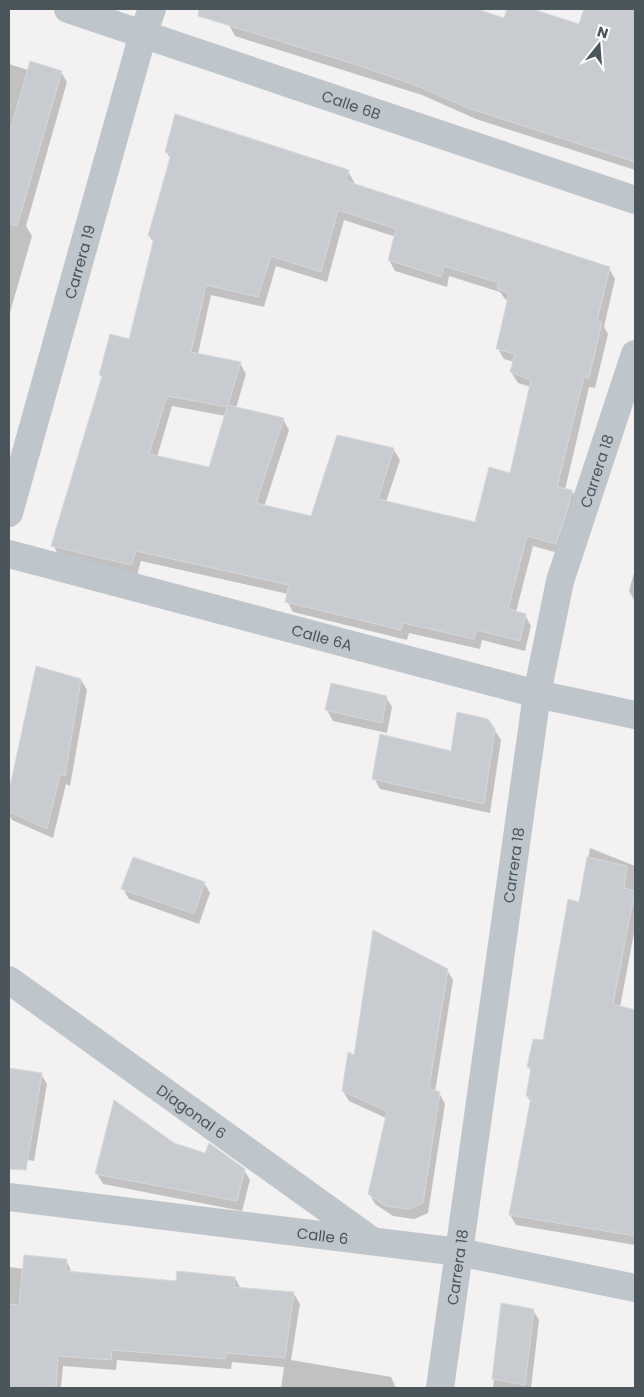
<svg xmlns="http://www.w3.org/2000/svg" width="644" height="1397" font-family="Poppins,sans-serif">
	<style>
		.shadow { fill: #0003; fill-rule: evenodd }
		.building { fill: #c8ccd0; stroke: #d6d8db; fill-rule: evenodd }
		.lines { fill: none; stroke-linecap: round; stroke-linejoin: round }
		.minor { stroke: #bec6cc; stroke-width: 28 }
		.tertiary { stroke: #bec6cc; stroke-width: 28 }
		.labels { text-anchor: middle; dominant-baseline: central; stroke-width: 4; stroke-linejoin: round; paint-order: stroke }
		.street-label { font-size: 15px; fill: #4b565c; stroke: #fff }
	</style>
	<rect width="100%" height="100%" fill="#f3f1f1"/>
	<!-- shadow -->
	<path class="shadow" d="M 235,9 L 473,9 L 505,20 L 508,9 L 528,9 L 580,26 L 585,9 L 635,9 L 635,170 L 476,119 L 422,95 L 235,36 L 229,25 Z
		M 9,64 L 28,70 L 61,72 L 67,82 L 26,226 L 32,236 L 9,316 Z
		M 166,151 L 348,171 L 354,182 L 354,184 L 609,268 L 615,279 L 604,327 L 608,334 L 595,388 L 589,387 L 565,490 L 572,491 L 578,502 L 562,554 L 533,546 L 516,612 L 525,615 L 531,626 L 525,651 L 482,640 L 480,649 L 409,633 L 407,640 L 293,612 L 287,601 L 288,594 L 141,561 L 137,575 L 59,556 L 53,545 L 103,378 L 101,375 L 130,341 L 154,243 L 149,236 L 171,160 ZM 344,220 L 396,237 L 389,260 L 395,271 L 447,287 L 449,276 L 500,292 L 505,299 L 508,301 L 498,349 L 504,359 L 514,362 L 511,372 L 518,383 L 531,387 L 511,474 L 476,524 L 386,502 L 400,460 L 394,450 L 338,436 L 312,518 L 264,507 L 289,430 L 283,419 L 236,408 L 246,374 L 240,363 L 198,354 L 211,295 L 264,307 L 276,266 L 327,282 ZM 172,406 L 226,416 L 210,468 L 157,457 Z
		M 635,569 L 635,602 L 629,591 Z
		M 81,680 L 87,690 L 70,786 L 66,784 L 53,838 L 12,820 L 9,815 L 9,796 L 28,715 Z
		M 386,697 L 392,707 L 387,733 L 333,721 L 327,710 Z
		M 494,729 L 501,740 L 490,813 L 380,789 L 374,778 L 452,752 Z
		M 590,848 L 635,866 L 635,928 L 620,1007 L 635,1011 L 635,1245 L 516,1225 L 510,1215 L 531,1103 L 527,1095 L 531,1072 L 528,1066 L 544,1042 L 580,904 Z
		M 204,883 L 210,893 L 199,924 L 129,899 L 123,889 Z
		M 447,970 L 453,980 L 435,1092 L 439,1093 L 445,1104 L 428,1213 L 414,1219 L 393,1216 L 375,1204 L 369,1193 L 386,1118 L 349,1101 L 343,1091 L 355,1057 Z
		M 9,1069 L 41,1074 L 47,1084 L 34,1161 L 9,1157 Z
		M 244,1170 L 250,1180 L 242,1211 L 103,1184 L 97,1174 Z
		M 66,1260 L 72,1273 L 177,1282 L 235,1278 L 241,1289 L 294,1294 L 300,1304 L 291,1360 L 391,1377 L 396,1388 L 281,1388 L 284,1367 L 232,1362 L 231,1369 L 117,1360 L 116,1370 L 63,1366 L 61,1388 L 9,1388 L 9,1267 L 24,1269 Z
		M 503,1304 L 533,1310 L 539,1320 L 531,1388 L 493,1388 Z"/>
	<!-- building -->
	<path class="building" d="M 199,9 L 477,9 L 504,18 L 507,9 L 532,9 L 579,24 L 584,9 L 635,9 L 635,162 L 468,108 L 415,85 L 354,64 L 198,16 Z
		M 30,61 L 62,71 L 17,226 L 9,224 L 9,135 Z
		M 175,114 L 349,170 L 346,181 L 610,267 L 597,321 L 602,322 L 589,378 L 584,377 L 557,487 L 572,490 L 568,508 L 556,544 L 527,536 L 508,609 L 526,614 L 520,641 L 476,630 L 474,639 L 403,623 L 401,630 L 285,602 L 289,585 L 136,551 L 131,565 L 51,546 L 102,376 L 99,375 L 110,334 L 129,339 L 154,238 L 148,236 L 171,154 L 165,152 ZM 338,210 L 396,229 L 388,260 L 441,277 L 444,266 L 499,283 L 497,289 L 509,293 L 496,349 L 515,354 L 510,372 L 531,380 L 510,473 L 489,467 L 475,522 L 378,499 L 394,448 L 337,435 L 311,516 L 256,503 L 284,418 L 228,405 L 241,362 L 191,352 L 206,285 L 258,297 L 271,256 L 321,272 ZM 167,396 L 227,407 L 209,467 L 149,454 Z
		M 36,666 L 81,679 L 65,776 L 60,774 L 47,829 L 9,812 L 9,791 Z
		M 331,683 L 387,696 L 382,723 L 325,710 Z
		M 457,712 L 488,719 L 495,729 L 484,804 L 372,779 L 380,734 L 451,751 Z
		M 133,857 L 205,882 L 194,914 L 121,889 Z
		M 587,857 L 627,866 L 624,888 L 635,891 L 613,1004 L 635,1010 L 635,1236 L 509,1215 L 531,1097 L 526,1096 L 531,1068 L 527,1067 L 533,1039 L 543,1040 L 568,899 L 579,902 Z
		M 373,930 L 448,969 L 429,1088 L 440,1092 L 423,1203 L 408,1209 L 386,1206 L 368,1194 L 387,1111 L 342,1091 L 348,1052 L 354,1055 Z
		M 9,1068 L 42,1073 L 26,1170 L 9,1169 Z
		M 114,1100 L 174,1143 L 205,1153 L 209,1143 L 245,1169 L 237,1201 L 95,1174 Z
		M 24,1255 L 67,1259 L 66,1271 L 176,1281 L 177,1271 L 235,1277 L 234,1287 L 294,1292 L 285,1358 L 227,1353 L 225,1359 L 112,1350 L 111,1360 L 58,1356 L 56,1388 L 9,1388 L 9,1304 L 19,1305 Z
		M 501,1303 L 534,1309 L 525,1385 L 492,1379 Z"/>
	<g class="lines">
		<!-- minor -->
		<g class="minor">
			<path id="s1" d="M 68,9 L 635,200"/>
			<path id="s2" d="M 9,513 L 143,34 L 152,9"/>
			<path id="s3" d="M 9,554 L 537,694 L 635,715"/>
			<path id="s4" d="M 9,980 L 371,1240"/>
			<path id="s5" d="M 9,1197 L 459,1252 L 635,1288"/>
		</g>
		<!-- tertiary -->
		<path class="tertiary" id="s6" d="M 440,1388 L 537,694 L 560,581 L 635,354"/>
	</g>
	<g class="labels">
		<!-- street labels -->
		<g class="street-label">
			<text stroke="none"><textPath href="#s1" startOffset="299">Calle 6B</textPath></text>
			<text stroke="none"><textPath href="#s2" startOffset="261">Carrera 19</textPath></text>
			<text stroke="none"><textPath href="#s6" startOffset="932">Carrera 18</textPath></text>
			<text stroke="none"><textPath href="#s3" startOffset="324">Calle 6A</textPath></text>
			<text stroke="none"><textPath href="#s6" startOffset="528">Carrera 18</textPath></text>
			<text stroke="none"><textPath href="#s4" startOffset="225">Diagonal 6</textPath></text>
			<text stroke="none"><textPath href="#s5" startOffset="316">Calle 6</textPath></text>
			<text stroke="none"><textPath href="#s6" startOffset="122">Carrera 18</textPath></text>
		</g>
	</g>
	<!-- border -->
	<rect width="644" height="1397" fill="none" stroke="#4b565c" stroke-width="20"/>
	<!-- north arrow -->
	<g transform="translate(599 45) rotate(17)" stroke="#ffffff" stroke-width="4" paint-order="stroke">
	<path d="M0-4L9 19L0 12L-9 19Z" fill="#4b565c"/>
	<text y="-8" font-size="14" font-weight="bold" text-anchor="middle" fill="#4b565c">N</text>
	</g>
</svg>
